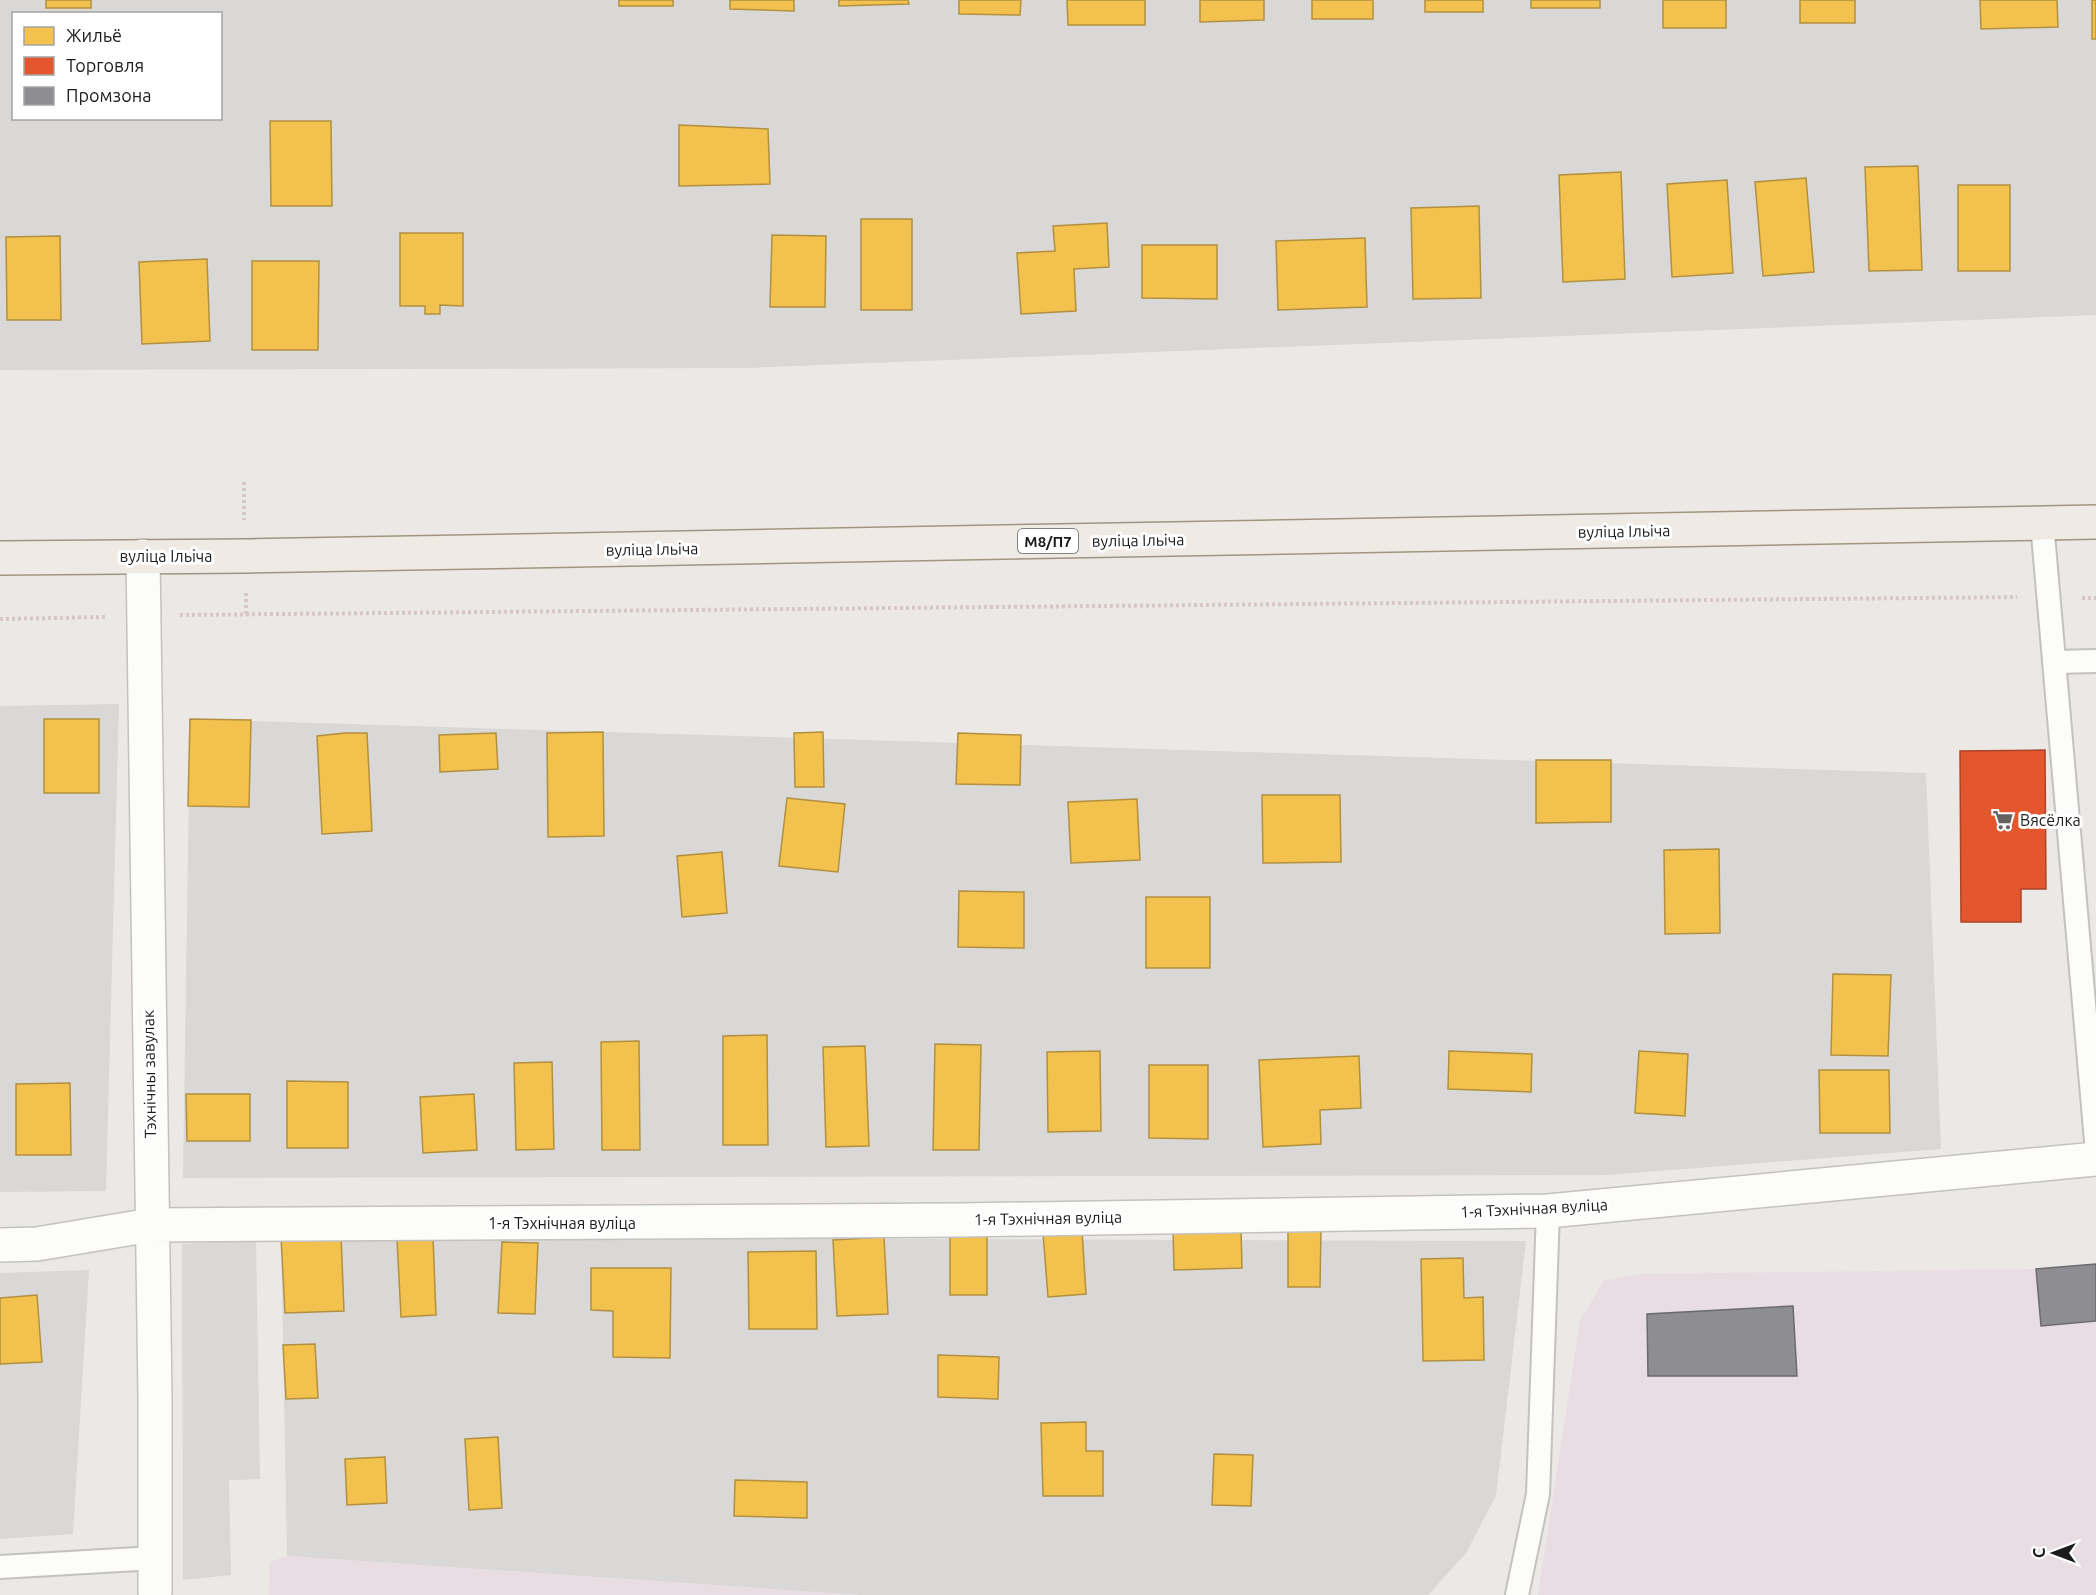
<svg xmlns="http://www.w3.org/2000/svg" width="2096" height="1595" font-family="Ubuntu,sans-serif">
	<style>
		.residential { fill: #dad8d6; fill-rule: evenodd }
		.industrial { fill: #e9dde4 }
		.religious { fill: #d9d8d6 }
		.homes { fill: #f2c14e; stroke: #b2903f; stroke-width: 1.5 }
		.shops { fill: #e4572e; stroke: #a84529; stroke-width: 1.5 }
		.industry { fill: #8d8d92; stroke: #6b6b6f; stroke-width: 1.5 }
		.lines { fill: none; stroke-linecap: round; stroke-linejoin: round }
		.lane-casing { stroke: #c3c2c1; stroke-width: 26 }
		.street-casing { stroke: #c3c2c1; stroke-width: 36 }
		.primary-casing { stroke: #a19581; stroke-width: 36 }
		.path { stroke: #d6c7c4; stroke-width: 4; stroke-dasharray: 3 3; stroke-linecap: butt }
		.lane { stroke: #fcfcfb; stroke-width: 22 }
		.street { stroke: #fcfcfb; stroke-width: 33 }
		.primary { stroke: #efeae3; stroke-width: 33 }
		.labels { text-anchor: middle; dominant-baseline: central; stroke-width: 6; stroke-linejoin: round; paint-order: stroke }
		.shield { fill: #fff; stroke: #606060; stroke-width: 1.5 }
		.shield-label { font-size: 15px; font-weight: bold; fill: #1c1c1c }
		.street-label { font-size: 16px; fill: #1c1c1c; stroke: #fff }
		.poi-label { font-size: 16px; fill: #1c1c1c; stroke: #fff; text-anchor: start }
	</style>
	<rect width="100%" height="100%" fill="#ebe8e5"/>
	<!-- residential -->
	<path class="residential" d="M 0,0 L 2096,0 L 2096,315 L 746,368 L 0,370 ZM 14,14 L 220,14 L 220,118 L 14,118 Z
		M 119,704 L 106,1191 L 0,1192 L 0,706 Z
		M 190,719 L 1926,773 L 1941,1149 L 1608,1175 L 183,1178 Z
		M 281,1237 L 1526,1241 L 1496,1496 L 1466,1553 L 1428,1595 L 859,1595 L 287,1556 Z
		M 89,1270 L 73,1534 L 0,1539 L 0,1273 Z"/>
	<!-- industrial -->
	<path class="industrial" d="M 2096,1264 L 2096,1595 L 1538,1595 L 1580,1321 L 1604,1280 L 1643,1274 L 2036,1269 Z
		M 287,1556 L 859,1595 L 269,1595 L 270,1562 Z"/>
	<!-- religious -->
	<path class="religious" d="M 256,1240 L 260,1479 L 229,1480 L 231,1575 L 183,1580 L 182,1244 Z"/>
	<!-- homes -->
	<path class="homes" d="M 46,0 L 91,0 L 91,8 L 46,8 Z
		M 619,0 L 673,0 L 673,6 L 619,6 Z
		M 730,0 L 794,0 L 794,11 L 730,9 Z
		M 839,0 L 908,0 L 909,4 L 839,6 Z
		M 959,0 L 1021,0 L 1020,15 L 959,14 Z
		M 1067,0 L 1145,0 L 1145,25 L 1068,25 Z
		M 1200,0 L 1264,0 L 1264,20 L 1200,22 Z
		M 1312,0 L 1373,0 L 1373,19 L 1312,19 Z
		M 1425,0 L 1483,0 L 1483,12 L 1425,12 Z
		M 1531,0 L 1600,0 L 1600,8 L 1531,8 Z
		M 1663,0 L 1726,0 L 1726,28 L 1663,28 Z
		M 1800,0 L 1855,0 L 1855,23 L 1800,23 Z
		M 1980,0 L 2057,0 L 2058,27 L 1981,29 Z
		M 2092,0 L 2096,0 L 2096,39 L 2092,39 Z
		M 270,121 L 331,121 L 332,206 L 271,206 Z
		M 679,125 L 768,129 L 770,184 L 679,186 Z
		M 1918,166 L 1922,270 L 1869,271 L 1865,167 Z
		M 1621,172 L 1625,279 L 1563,282 L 1559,175 Z
		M 1806,178 L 1814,272 L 1763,276 L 1755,182 Z
		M 1727,180 L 1733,273 L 1672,277 L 1667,184 Z
		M 1958,185 L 2010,185 L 2010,271 L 1958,271 Z
		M 1479,206 L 1481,298 L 1413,299 L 1411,208 Z
		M 861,219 L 912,219 L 912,310 L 861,310 Z
		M 1107,223 L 1109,267 L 1074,269 L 1076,311 L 1021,314 L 1017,253 L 1055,251 L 1053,226 Z
		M 400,233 L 463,233 L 463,306 L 440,305 L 440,314 L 425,314 L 425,306 L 400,306 Z
		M 772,235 L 826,236 L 825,307 L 770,307 Z
		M 60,236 L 61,320 L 7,320 L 6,237 Z
		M 1365,238 L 1367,307 L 1278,310 L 1276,241 Z
		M 1142,245 L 1217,245 L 1217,299 L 1142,298 Z
		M 207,259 L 210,341 L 142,344 L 139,262 Z
		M 252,261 L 319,261 L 318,350 L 252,350 Z
		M 44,719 L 99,719 L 99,793 L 44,793 Z
		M 190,719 L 251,720 L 249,807 L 188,806 Z
		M 603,732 L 604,836 L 548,837 L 547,733 Z
		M 823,732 L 824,787 L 795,787 L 794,733 Z
		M 345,733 L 367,733 L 372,831 L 322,834 L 317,736 Z
		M 496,733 L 498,769 L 440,772 L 439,735 Z
		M 958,733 L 1021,735 L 1020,785 L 956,784 Z
		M 1536,760 L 1611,760 L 1611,822 L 1536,823 Z
		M 1262,795 L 1340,795 L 1341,862 L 1263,863 Z
		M 787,798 L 845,804 L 838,872 L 779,866 Z
		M 1137,799 L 1140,860 L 1071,863 L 1068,802 Z
		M 1719,849 L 1720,933 L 1665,934 L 1664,850 Z
		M 722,852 L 727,913 L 682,917 L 677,856 Z
		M 959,891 L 1024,892 L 1024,948 L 958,947 Z
		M 1146,897 L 1210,897 L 1210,968 L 1146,968 Z
		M 1833,974 L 1891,975 L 1888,1056 L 1831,1055 Z
		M 767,1035 L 768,1145 L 723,1145 L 723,1036 Z
		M 639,1041 L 640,1150 L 602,1150 L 601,1042 Z
		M 935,1044 L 981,1045 L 979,1150 L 933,1150 Z
		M 865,1046 L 869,1146 L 826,1147 L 823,1047 Z
		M 1100,1051 L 1101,1131 L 1048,1132 L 1047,1052 Z
		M 1449,1051 L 1532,1054 L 1531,1092 L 1448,1089 Z
		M 1639,1051 L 1688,1054 L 1685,1116 L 1635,1113 Z
		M 1359,1056 L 1361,1108 L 1320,1110 L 1321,1144 L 1263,1147 L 1259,1060 Z
		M 552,1062 L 554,1149 L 516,1150 L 514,1063 Z
		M 1149,1065 L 1208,1065 L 1208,1139 L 1149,1138 Z
		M 1819,1070 L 1889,1070 L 1890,1133 L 1820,1133 Z
		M 287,1081 L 348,1082 L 348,1148 L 287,1148 Z
		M 70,1083 L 71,1155 L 16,1155 L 16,1084 Z
		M 186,1094 L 250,1094 L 250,1141 L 187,1141 Z
		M 474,1094 L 477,1150 L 423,1153 L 420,1097 Z
		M 1241,1228 L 1242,1268 L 1174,1270 L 1173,1230 Z
		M 1288,1228 L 1321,1229 L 1320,1287 L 1288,1287 Z
		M 950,1230 L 987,1230 L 987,1295 L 950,1295 Z
		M 1082,1230 L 1086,1294 L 1048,1297 L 1043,1233 Z
		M 341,1235 L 344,1311 L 285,1313 L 281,1237 Z
		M 433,1237 L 436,1315 L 401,1317 L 397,1239 Z
		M 884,1237 L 888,1314 L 837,1316 L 833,1240 Z
		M 502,1242 L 538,1243 L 535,1314 L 498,1313 Z
		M 816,1251 L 817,1329 L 749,1329 L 748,1252 Z
		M 1463,1258 L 1464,1298 L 1483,1297 L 1484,1360 L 1423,1361 L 1421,1259 Z
		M 591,1268 L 671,1268 L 670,1358 L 613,1357 L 613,1311 L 591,1310 Z
		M 37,1295 L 42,1362 L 0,1364 L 0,1298 Z
		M 315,1344 L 318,1398 L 286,1399 L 283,1345 Z
		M 938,1355 L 999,1357 L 998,1399 L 938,1397 Z
		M 1086,1422 L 1086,1451 L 1103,1451 L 1103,1496 L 1043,1496 L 1041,1423 Z
		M 498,1437 L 502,1508 L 469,1510 L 465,1439 Z
		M 1214,1454 L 1253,1455 L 1251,1506 L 1212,1505 Z
		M 385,1457 L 387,1503 L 347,1505 L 345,1459 Z
		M 735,1480 L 807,1482 L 807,1518 L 734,1516 Z"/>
	<!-- shops -->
	<path class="shops" d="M 2045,750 L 2046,889 L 2021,889 L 2021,922 L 1961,922 L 1960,751 Z"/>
	<!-- industry -->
	<path class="industry" d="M 2096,1264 L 2096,1321 L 2041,1326 L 2036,1269 Z
		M 1793,1306 L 1797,1376 L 1648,1376 L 1647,1314 Z"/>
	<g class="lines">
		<!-- lane casing -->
		<g class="lane-casing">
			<path id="lane" d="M 2042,523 L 2096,1141
				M 2054,662 L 2096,661
				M 0,1567 L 155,1558
				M 1517,1595 L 1538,1494 L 1548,1211"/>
		</g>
		<!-- street casing -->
		<g class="street-casing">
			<path id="street" d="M 143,556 L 155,1398 L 155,1592
				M 0,1245 L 37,1244 L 151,1225 L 960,1220 L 1548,1211 L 2096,1159"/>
		</g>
		<!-- primary casing -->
		<g class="primary-casing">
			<path id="primary" d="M 0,558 L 245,556 L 2096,522"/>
		</g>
		<!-- path -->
		<path class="path" d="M 244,482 L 244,520
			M 246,593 L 246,614
			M 2082,598 L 2096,598
			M 180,615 L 2017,597
			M 0,619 L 106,617"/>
		<!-- lane -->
		<use href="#lane" class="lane"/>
		<!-- street -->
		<use href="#street" class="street"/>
		<!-- primary -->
		<use href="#primary" class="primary"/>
	</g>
	<!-- icons -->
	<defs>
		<g id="supermarket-bare" transform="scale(1.62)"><path d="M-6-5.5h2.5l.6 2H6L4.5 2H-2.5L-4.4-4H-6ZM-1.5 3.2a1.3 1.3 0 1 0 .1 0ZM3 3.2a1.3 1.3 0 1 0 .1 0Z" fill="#646362" stroke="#fff" stroke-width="2.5" paint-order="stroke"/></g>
	</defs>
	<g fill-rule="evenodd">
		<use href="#supermarket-bare" x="2003" y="820"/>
	</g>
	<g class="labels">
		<!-- shield labels -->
		<rect class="shield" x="1018" y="529" width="60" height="24" rx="4.5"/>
		<g class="shield-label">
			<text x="1048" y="541">М8/П7</text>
		</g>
		<!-- street labels -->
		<g class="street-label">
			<text transform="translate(1624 531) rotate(-1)">вуліца Ільіча</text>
			<text transform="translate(1138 540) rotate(-1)">вуліца Ільіча</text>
			<text transform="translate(652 549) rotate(-1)">вуліца Ільіча</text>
			<text x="166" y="556">вуліца Ільіча</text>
			<text transform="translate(149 1074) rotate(-91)">Тэхнічны завулак</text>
			<text transform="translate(1534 1208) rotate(-3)">1-я Тэхнічная вуліца</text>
			<text transform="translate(1048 1218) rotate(-1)">1-я Тэхнічная вуліца</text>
			<text x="562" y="1223">1-я Тэхнічная вуліца</text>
		</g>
		<!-- poi labels -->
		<g class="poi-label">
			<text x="2020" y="820">Вясёлка</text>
		</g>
	</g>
	<!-- legend -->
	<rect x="12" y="12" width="210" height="108" fill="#ffffff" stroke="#a4a4a4" stroke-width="1.5"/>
	<rect x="24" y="27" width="30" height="18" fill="#f2c14e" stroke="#a4a4a4" stroke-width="1.5"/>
	<text x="66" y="42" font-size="18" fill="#1c1c1c">Жильё</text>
	<rect x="24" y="57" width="30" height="18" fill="#e4572e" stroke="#a4a4a4" stroke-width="1.5"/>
	<text x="66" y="72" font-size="18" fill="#1c1c1c">Торговля</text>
	<rect x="24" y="87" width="30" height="18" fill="#8d8d92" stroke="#a4a4a4" stroke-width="1.5"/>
	<text x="66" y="102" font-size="18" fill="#1c1c1c">Промзона</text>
	<!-- north arrow -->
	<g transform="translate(2054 1553) rotate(270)" stroke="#ffffff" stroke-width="4.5" paint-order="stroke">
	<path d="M0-4.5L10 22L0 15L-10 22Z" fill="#1c1c1c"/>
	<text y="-9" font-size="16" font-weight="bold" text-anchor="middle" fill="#1c1c1c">С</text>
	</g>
</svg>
